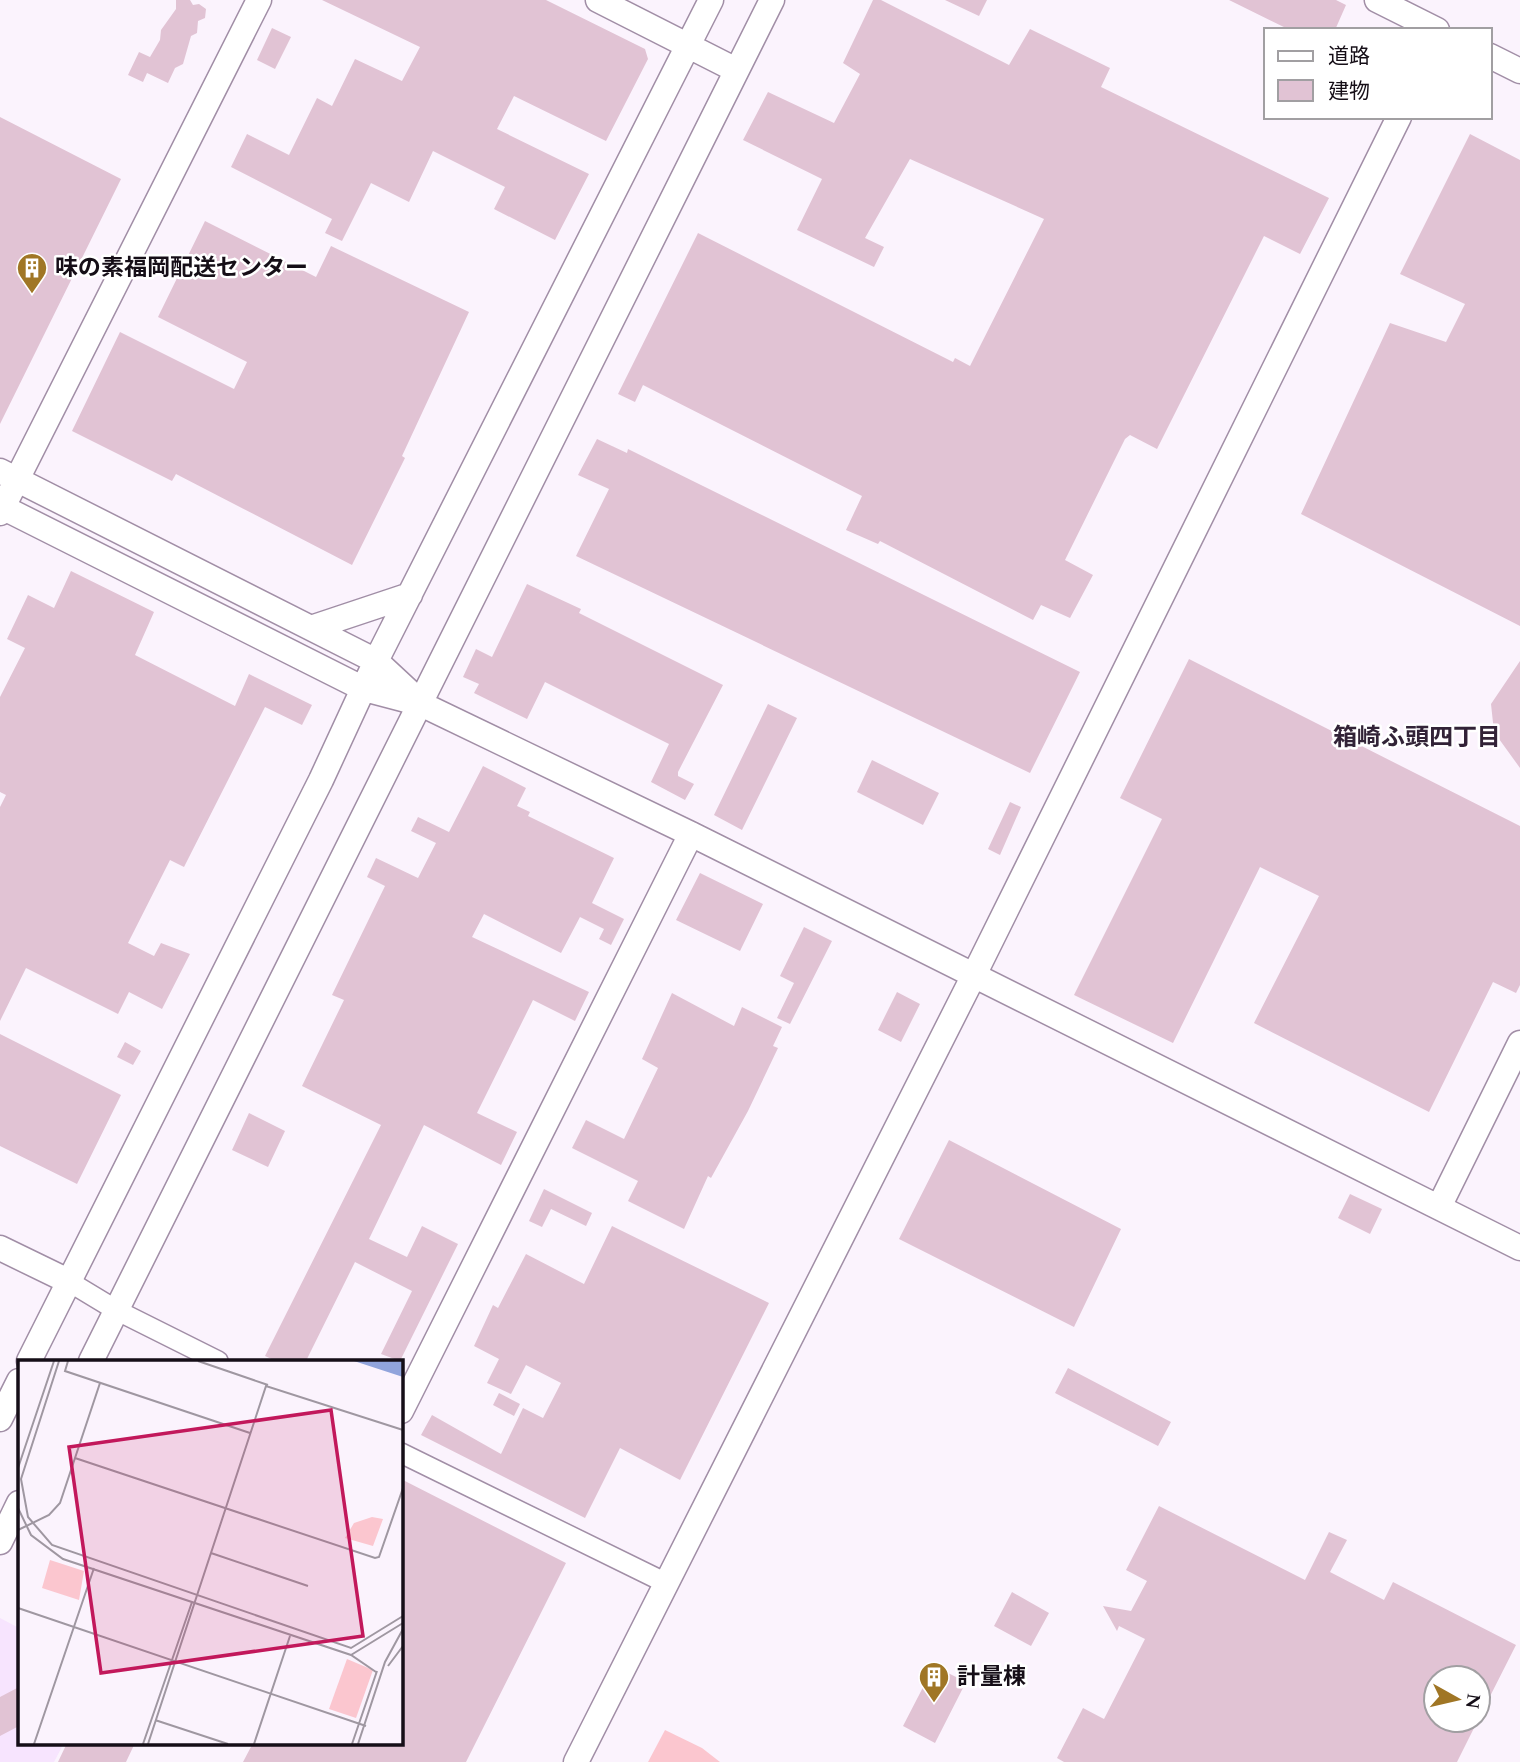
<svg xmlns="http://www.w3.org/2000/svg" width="1520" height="1762" font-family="Spectral,'Noto Sans JP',serif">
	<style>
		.built { fill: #f7e4fe }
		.green { fill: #fbc6cf }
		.building { fill: #e1c3d4 }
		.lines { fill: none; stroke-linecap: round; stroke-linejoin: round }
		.minor-casing { stroke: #a18ea6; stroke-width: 22 }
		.tertiary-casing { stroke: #a18ea6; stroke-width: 27 }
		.minor { stroke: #fff; stroke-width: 19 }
		.tertiary { stroke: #fff; stroke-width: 24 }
		.labels { text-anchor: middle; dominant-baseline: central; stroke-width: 5; stroke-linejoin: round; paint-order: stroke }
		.poi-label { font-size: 23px; font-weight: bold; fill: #150e17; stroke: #fff; text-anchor: start }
		.neighbourhood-label { font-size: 24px; font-weight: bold; fill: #322337; stroke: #fff }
		.inset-road { fill: none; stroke: #9f97a1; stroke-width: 2 }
		.view { fill: #c2185b; fill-opacity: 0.15; stroke: #c2185b; stroke-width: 3.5 }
		.inset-edge { fill: none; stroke: #150e17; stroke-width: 3.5 }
	</style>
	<rect width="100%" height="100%" fill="#fbf3fd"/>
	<!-- built -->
	<path class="built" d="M 0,1618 L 19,1628 L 19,1743 L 64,1743 L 54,1762 L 0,1762 Z"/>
	<!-- green -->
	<path class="green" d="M 665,1730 L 702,1748 L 720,1762 L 648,1762 Z"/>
	<!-- building -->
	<path class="building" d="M 176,0 L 190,0 L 193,5 L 199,4 L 206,9 L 205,18 L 198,21 L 197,33 L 191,36 L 183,64 L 175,68 L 168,83 L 147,73 L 143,82 L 128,75 L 139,52 L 150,57 L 160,40 L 161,30 L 176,9 Z
		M 322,0 L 546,0 L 645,49 L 648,59 L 606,141 L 514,96 L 497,129 L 589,174 L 555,240 L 494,209 L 505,187 L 433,151 L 409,202 L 371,183 L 342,241 L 325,233 L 332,219 L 231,167 L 247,134 L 289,155 L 317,98 L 332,106 L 355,59 L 402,81 L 420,47 Z
		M 873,0 L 881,0 L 1009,65 L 1030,29 L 1110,68 L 1101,87 L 1329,198 L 1300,254 L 1264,236 L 1157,449 L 1130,435 L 1125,439 L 1065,560 L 1093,575 L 1070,618 L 1041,605 L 1033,620 L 880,541 L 878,544 L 846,530 L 862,496 L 643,385 L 635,402 L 618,394 L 698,233 L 953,362 L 955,358 L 970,366 L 1044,219 L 910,159 L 865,238 L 884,247 L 874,267 L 797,230 L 822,179 L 743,140 L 768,92 L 834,123 L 860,74 L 843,63 Z
		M 945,0 L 987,0 L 979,16 Z
		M 1229,0 L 1336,0 L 1346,5 L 1335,30 L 1290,30 Z
		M 272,28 L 291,37 L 275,69 L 257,60 Z
		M 0,117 L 121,179 L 0,424 Z
		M 1470,134 L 1520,160 L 1520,626 L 1301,514 L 1390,323 L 1446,342 L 1465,304 L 1400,274 Z
		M 205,221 L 316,277 L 331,246 L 469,312 L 402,456 L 405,458 L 352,565 L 176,474 L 172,481 L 72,431 L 120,332 L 234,389 L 247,362 L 158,317 Z
		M 597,439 L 627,453 L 628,449 L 1080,672 L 1030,773 L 576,556 L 609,489 L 578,475 Z
		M 71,571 L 154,612 L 135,655 L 235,706 L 249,674 L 312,705 L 302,725 L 265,707 L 184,867 L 170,860 L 128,943 L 154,956 L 161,943 L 190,954 L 162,1009 L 129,992 L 118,1014 L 26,968 L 0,1021 L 0,807 L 6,795 L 0,792 L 0,697 L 25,648 L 7,639 L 28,595 L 54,608 Z
		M 527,584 L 581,609 L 579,613 L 723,685 L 678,772 L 678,776 L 694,784 L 685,800 L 651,782 L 669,744 L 545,682 L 527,719 L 474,693 L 479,684 L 463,677 L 476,649 L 492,657 Z
		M 1189,659 L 1520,826 L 1520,985 L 1516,993 L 1493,982 L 1429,1112 L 1254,1023 L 1319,896 L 1260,867 L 1173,1043 L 1074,995 L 1162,819 L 1120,798 Z
		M 1520,661 L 1520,768 L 1494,732 L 1491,704 Z
		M 768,704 L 797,718 L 742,830 L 714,815 Z
		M 872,760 L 939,793 L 923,825 L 857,792 Z
		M 483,766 L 526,788 L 517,806 L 530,812 L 528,816 L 614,858 L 592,903 L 624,919 L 611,945 L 599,939 L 604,929 L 580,917 L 561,953 L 484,914 L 472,937 L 589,992 L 575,1021 L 533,1000 L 477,1113 L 517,1132 L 501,1165 L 424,1125 L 369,1239 L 407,1257 L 422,1226 L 458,1244 L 400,1361 L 381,1354 L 412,1291 L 355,1262 L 306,1361 L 276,1361 L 265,1356 L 381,1125 L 302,1086 L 344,1000 L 332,995 L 385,886 L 367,877 L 376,858 L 418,878 L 436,843 L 411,831 L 418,817 L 449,832 Z
		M 1010,802 L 1021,807 L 1000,855 L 988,849 Z
		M 700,873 L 763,904 L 740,951 L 676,920 Z
		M 804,927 L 832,941 L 790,1024 L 777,1018 L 794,983 L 780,976 Z
		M 897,992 L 920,1004 L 901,1042 L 878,1030 Z
		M 672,993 L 734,1026 L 742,1007 L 782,1027 L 773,1046 L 778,1048 L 748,1111 L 711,1178 L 708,1176 L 684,1229 L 628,1201 L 638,1181 L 572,1148 L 586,1120 L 624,1139 L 658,1068 L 642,1059 Z
		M 0,1034 L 121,1095 L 77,1184 L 0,1146 Z
		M 125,1042 L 141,1051 L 133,1065 L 117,1057 Z
		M 249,1113 L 285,1131 L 268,1167 L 232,1150 Z
		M 949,1140 L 1121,1229 L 1074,1327 L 899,1239 Z
		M 544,1189 L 592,1213 L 586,1226 L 551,1209 L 542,1227 L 529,1221 Z
		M 1350,1194 L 1382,1209 L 1370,1234 L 1338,1218 Z
		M 612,1226 L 769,1303 L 680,1480 L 620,1448 L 585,1518 L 421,1435 L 432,1415 L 501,1454 L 523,1408 L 543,1418 L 561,1383 L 526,1365 L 511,1394 L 487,1383 L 499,1359 L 474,1346 L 493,1305 L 498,1308 L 526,1254 L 584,1284 Z
		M 1068,1368 L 1171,1422 L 1158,1446 L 1055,1393 Z
		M 499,1393 L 520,1404 L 514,1416 L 493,1405 Z
		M 401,1479 L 566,1563 L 466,1762 L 243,1762 L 253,1743 L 401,1743 Z
		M 1159,1506 L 1305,1580 L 1329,1532 L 1347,1540 L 1330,1572 L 1384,1600 L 1393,1582 L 1516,1645 L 1478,1720 L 1478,1678 L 1436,1678 L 1436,1720 L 1478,1720 L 1457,1762 L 1064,1762 L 1057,1758 L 1083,1708 L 1104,1719 L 1145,1639 L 1119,1626 L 1117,1631 L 1103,1606 L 1131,1611 L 1147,1581 L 1126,1570 Z
		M 1012,1592 L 1049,1613 L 1031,1646 L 994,1626 Z
		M 934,1666 L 966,1682 L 935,1743 L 903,1726 Z
		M 19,1687 L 19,1726 L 0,1736 L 0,1697 Z
		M 67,1743 L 135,1743 L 126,1762 L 58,1762 Z"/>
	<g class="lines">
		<!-- minor casing -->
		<g class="minor-casing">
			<path id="minor" d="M 68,1281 L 116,1310 L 218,1361
				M 401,1453 L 666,1583"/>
		</g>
		<!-- tertiary casing -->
		<g class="tertiary-casing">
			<path id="tertiary" d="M 598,0 L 736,70
				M 1377,0 L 1437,30
				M 1490,56 L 1520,71
				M 0,471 L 376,661 L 418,700
				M 0,506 L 364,689 L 421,704 L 691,834 L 1520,1248
				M 0,513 L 259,0
				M 311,628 L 410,595
				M 1439,1207 L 1520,1043
				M 0,1248 L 68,1281
				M 29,1361 L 321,780 L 376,661 L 711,0
				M 91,1361 L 772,0
				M 401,1411 L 691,834
				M 0,1419 L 19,1381
				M 0,1542 L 19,1503
				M 576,1762 L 974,975 L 1399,117"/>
		</g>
		<!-- minor -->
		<use href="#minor" class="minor"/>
		<!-- tertiary -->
		<use href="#tertiary" class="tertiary"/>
	</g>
	<!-- icons -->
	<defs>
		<g id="building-pin" transform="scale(1.575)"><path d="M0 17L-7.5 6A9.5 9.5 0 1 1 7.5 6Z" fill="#a07625" stroke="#fff"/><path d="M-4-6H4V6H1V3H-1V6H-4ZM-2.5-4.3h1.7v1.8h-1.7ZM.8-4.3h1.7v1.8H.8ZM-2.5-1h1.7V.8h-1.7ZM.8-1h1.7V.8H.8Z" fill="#fff"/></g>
	</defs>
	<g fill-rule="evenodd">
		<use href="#building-pin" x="32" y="268"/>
		<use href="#building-pin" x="934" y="1677"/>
	</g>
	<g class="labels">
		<!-- poi labels -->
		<g class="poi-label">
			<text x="55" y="268">味の素福岡配送センター</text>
			<text x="957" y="1677">計量棟</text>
		</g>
		<!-- neighbourhood labels -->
		<g class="neighbourhood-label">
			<text x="1417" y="738">箱崎ふ頭四丁目</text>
		</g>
	</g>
	<!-- overview -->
	<g transform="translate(18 1360)">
		<rect width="385" height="385" fill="#fbf3fd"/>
		<path d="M 354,157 L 365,159 L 355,186 L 327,178 L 336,163 ZM 32,200 L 66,211 L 61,240 L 24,228 Z" fill="#fbc6cf"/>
		<path d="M 329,299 L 355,310 L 338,358 L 311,349 Z" fill="#fbc6cf"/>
		<path d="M 336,1 L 385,1 L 385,17 Z" fill="#91a4dc"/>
		<path class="inset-road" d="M 41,1 L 3,119 L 10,157 L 34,185 L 333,288 L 385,256M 50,1 L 47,11 L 232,73M 180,1 L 250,25M 57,98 L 357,198 L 361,197 L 385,128M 0,108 L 36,1M 0,148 L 13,175 L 45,199 L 333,295 L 358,312M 0,170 L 31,155 L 42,143 L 82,23M 193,193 L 290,226M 0,248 L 348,366M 333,295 L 385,263M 370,306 L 385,286M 137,360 L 210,384M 16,384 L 76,208M 125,384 L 174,242M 130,384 L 248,26 L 385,70M 236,384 L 272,276M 334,384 L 359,311M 340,384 L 367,302 L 385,269"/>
		<path class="view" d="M 313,50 L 345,276 L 83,313 L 51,87 Z"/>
		<rect width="385" height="385" class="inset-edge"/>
	</g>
	<!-- legend -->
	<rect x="1264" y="28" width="228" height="91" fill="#ffffff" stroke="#a19fa2" stroke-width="2"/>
	<rect x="1278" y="51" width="35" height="10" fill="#ffffff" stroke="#a19fa2" stroke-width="2"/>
	<text x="1328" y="63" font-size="21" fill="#150e17">道路</text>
	<rect x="1278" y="80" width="35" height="21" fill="#e1c3d4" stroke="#a19fa2" stroke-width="2"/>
	<text x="1328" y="98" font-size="21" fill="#150e17">建物</text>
	<!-- north arrow -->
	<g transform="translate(1457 1699) rotate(98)"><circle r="33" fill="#ffffff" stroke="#a19fa2" stroke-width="2"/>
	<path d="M0-5L12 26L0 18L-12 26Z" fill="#a07625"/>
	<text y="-10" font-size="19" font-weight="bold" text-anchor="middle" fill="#150e17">N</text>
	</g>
</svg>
